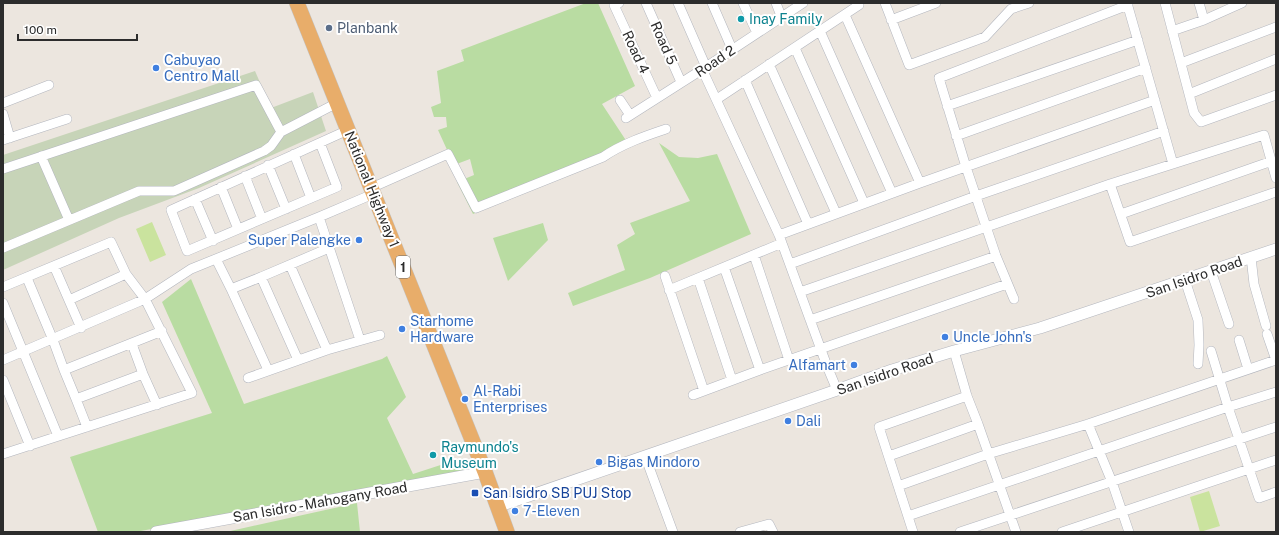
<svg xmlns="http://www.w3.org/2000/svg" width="1279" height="535" font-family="'Public Sans',sans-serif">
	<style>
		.green { fill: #b9dca2 }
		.cemetery { fill: #c7d4b8 }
		.pitch { fill: #cae39e }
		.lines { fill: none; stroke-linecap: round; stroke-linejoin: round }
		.minor-casing { stroke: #b3b6be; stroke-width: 10 }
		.tertiary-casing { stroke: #b3b6be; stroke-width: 12 }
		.trunk-casing { stroke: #c4c4c4; stroke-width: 16 }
		.minor { stroke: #fff; stroke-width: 9 }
		.tertiary { stroke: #fff; stroke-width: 11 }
		.trunk { stroke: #e8ad6a; stroke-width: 15 }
		.culture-dot { fill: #0f9aa8; stroke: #fff; stroke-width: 1.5 }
		.service-dot { fill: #5c6f8a; stroke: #fff; stroke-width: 1.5 }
		.shop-dot { fill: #3f7fe0; stroke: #fff; stroke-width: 1.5 }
		.transit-dot { fill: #1a4fb4; stroke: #fff; stroke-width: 1.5 }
		.labels { text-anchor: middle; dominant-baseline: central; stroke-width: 4; stroke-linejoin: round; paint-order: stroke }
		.shield { fill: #fff; stroke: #6b6b6b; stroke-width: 1 }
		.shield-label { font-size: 13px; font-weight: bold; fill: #2c2c2c }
		.culture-label { font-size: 14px; fill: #0d838f; stroke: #fff; text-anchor: start }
		.service-label { font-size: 14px; fill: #4e5e75; stroke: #fff; text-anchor: start }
		.street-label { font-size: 14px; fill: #2c2c2c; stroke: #fff }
		.shop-label { font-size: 14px; fill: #366cbe; stroke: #fff; text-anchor: start }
		.transit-label { font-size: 14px; fill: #164399; stroke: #fff; text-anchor: start }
	</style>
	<rect width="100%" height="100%" fill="#ece6df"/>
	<!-- green -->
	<path class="green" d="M 586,3 L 598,3 L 635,86 L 602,104 L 629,145 L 473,214 L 457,182 L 474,175 L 470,159 L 454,165 L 438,130 L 447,127 L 446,117 L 434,117 L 431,107 L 441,103 L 437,71 L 464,61 L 461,50 Z
		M 659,143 L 679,157 L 698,158 L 717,154 L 751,234 L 650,278 L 573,306 L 568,293 L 625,270 L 617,245 L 635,234 L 630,223 L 690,201 Z
		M 543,223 L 548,240 L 508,281 L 493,238 Z
		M 191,279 L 244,404 L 382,359 L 387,356 L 406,397 L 387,418 L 413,474 L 462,458 L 467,472 L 135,532 L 98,532 L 70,457 L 212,413 L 162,302 Z
		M 357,503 L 360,532 L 226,532 Z"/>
	<!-- cemetery -->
	<path class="cemetery" d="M 255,71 L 271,108 L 313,92 L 326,131 L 199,188 L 119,218 L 3,270 L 3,155 Z"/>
	<!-- pitch -->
	<path class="pitch" d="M 152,222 L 166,255 L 150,262 L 136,229 Z
		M 1209,491 L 1220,526 L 1200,532 L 1190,497 Z"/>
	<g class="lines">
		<!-- minor casing -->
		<g class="minor-casing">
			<path id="minor" d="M 619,3 L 614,5 L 657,98
				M 646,3 L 681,82
				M 678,3 L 706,67
				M 712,3 L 732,49
				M 743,3 L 757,33
				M 776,3 L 781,16
				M 885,3 L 909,65 L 985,37 L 1011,9 L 1029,3
				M 1127,3 L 1173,164
				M 1165,3 L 1194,113 L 1201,122 L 1276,95
				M 1199,3 L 1204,20
				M 845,15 L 920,183
				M 891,20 L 936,3
				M 820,31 L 892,193
				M 1172,31 L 1204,20 L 1242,3
				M 795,48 L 864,203
				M 1181,63 L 1276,27
				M 769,64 L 836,213
				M 702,69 L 779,235 L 827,366 L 837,390
				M 745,80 L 808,224
				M 1189,94 L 1276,59
				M 717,99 L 859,5
				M 620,100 L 630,115
				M 3,103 L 49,85
				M 947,106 L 1138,40
				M 3,114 L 10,138
				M 626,118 L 706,67 L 803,3
				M 281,132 L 337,103
				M 956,136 L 1146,68
				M 3,140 L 67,119
				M 320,143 L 337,187 L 187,251 L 171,210 L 348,130
				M 294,154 L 311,198
				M 41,156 L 69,220
				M 268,165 L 286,209
				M 3,169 L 256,85 L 281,132 L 271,146 L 264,151 L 174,191 L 139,191 L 3,248
				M 245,176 L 262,219
				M 1110,184 L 1130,242 L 1276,192
				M 221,187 L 238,229
				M 371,188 L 448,154 L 476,208 L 603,157 C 622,144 645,136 666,129
				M 195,199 L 213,241
				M 1121,214 L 1272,161
				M 319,217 L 360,340
				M 779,235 L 920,183 L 1155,100
				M 754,255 L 789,360
				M 1251,257 L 1254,284 L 1266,326
				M 216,259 L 231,289 L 268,370
				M 790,264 L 976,196 L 1164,131
				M 290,265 L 327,350
				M 54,266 L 81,328
				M 724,267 L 760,370
				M 1211,271 L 1229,324
				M 665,276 L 704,391
				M 261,277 L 298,360
				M 27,278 L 53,340 L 64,370 L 76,399 L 87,427
				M 698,278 L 732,380
				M 1185,280 L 1198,320 L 1199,345 L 1198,364
				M 3,287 L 111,242 L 126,274 L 145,299 L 192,393 L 3,454
				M 231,289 L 261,277 L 329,248
				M 669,290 L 782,243
				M 800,292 L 1110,184 L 1264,135 L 1276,178
				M 1014,299 L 996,256 L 966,167 L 939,78 L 1128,5
				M 69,300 L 126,274
				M 3,303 L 58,436
				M 810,320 L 996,256
				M 1267,334 L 1276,360
				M 1239,340 L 1248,369
				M 132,344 L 143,374 L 157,405
				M 954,351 L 967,396 L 978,424 L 1016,532
				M 1211,351 L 1228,407 L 1259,498 L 1276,492
				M 3,360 L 145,299 L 191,269 L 319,217 L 373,194
				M 64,370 L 162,331
				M 248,378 L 327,350 L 380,335
				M 3,380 L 30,446
				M 693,395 L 760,370 L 1007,284
				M 76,399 L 143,374
				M 1088,424 L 1112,482 L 1129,532
				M 645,456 L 673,532
				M 889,456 L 978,424
				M 898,486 L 988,454 L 1088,424 L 1276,360
				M 908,516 L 1228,407 L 1276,392
				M 740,532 L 769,524 L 773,532
				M 913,532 L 879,427 L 967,396
				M 960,532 L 1276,427
				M 1062,532 L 1276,460"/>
		</g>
		<!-- tertiary casing -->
		<g class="tertiary-casing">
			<path id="tertiary" d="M 497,507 L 837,390 L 892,370 L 954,351 L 1040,328 L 1276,249
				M 156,532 L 485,472"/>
		</g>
		<!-- trunk casing -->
		<g class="trunk-casing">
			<path id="trunk" d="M 297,3 L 485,472 L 507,532"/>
		</g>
		<!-- minor -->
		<use href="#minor" class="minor"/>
		<!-- tertiary -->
		<use href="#tertiary" class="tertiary"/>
		<!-- trunk -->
		<use href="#trunk" class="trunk"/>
	</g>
	<!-- markers -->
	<g class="culture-dot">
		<circle cx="741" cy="19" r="4"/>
		<circle cx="433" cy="455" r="4"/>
	</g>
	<circle class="service-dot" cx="329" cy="28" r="4"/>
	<g class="shop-dot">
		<circle cx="156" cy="68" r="4"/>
		<circle cx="359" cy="240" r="4"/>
		<circle cx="402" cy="329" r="4"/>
		<circle cx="945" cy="337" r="4"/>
		<circle cx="854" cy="365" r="4"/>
		<circle cx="465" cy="399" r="4"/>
		<circle cx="788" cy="421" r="4"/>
		<circle cx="599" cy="462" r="4"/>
		<circle cx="515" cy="511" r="4"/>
	</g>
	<rect class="transit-dot" x="471" y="489" width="8" height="8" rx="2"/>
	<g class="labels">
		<!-- shield labels -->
		<rect class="shield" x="396" y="256" width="14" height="22" rx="3"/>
		<g class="shield-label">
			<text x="403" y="267">1</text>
		</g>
		<!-- culture labels -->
		<g class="culture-label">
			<text x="749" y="19">Inay Family</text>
			<text x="441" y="447">Raymundo's<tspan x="441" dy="16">Museum</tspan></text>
		</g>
		<!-- service labels -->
		<g class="service-label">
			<text x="337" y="28">Planbank</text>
		</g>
		<!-- street labels -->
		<g class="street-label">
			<text transform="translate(664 43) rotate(66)">Road 5</text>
			<text transform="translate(636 52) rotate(65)">Road 4</text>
			<text transform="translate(715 61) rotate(-34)">Road 2</text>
			<text transform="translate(372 189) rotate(68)">National Highway 1</text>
			<text transform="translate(1194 277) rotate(-19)">San Isidro Road</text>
			<text transform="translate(885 374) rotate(-19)">San Isidro Road</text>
			<text transform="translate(320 502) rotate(-10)">San Isidro - Mahogany Road</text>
		</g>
		<!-- shop labels -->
		<g class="shop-label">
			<text x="164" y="60">Cabuyao<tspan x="164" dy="16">Centro Mall</tspan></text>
			<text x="351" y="240" text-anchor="end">Super Palengke</text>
			<text x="410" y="321">Starhome<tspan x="410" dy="16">Hardware</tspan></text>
			<text x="953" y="337">Uncle John's</text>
			<text x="846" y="365" text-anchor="end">Alfamart</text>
			<text x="473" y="391">Al-Rabi<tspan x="473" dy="16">Enterprises</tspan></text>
			<text x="796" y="421">Dali</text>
			<text x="607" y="462">Bigas Mindoro</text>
			<text x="523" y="511">7-Eleven</text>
		</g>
		<!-- transit labels -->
		<g class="transit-label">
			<text x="483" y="493">San Isidro SB PUJ Stop</text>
		</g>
	</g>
	<!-- border -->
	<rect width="1279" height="535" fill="none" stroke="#2c2c2c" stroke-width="8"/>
	<!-- scale -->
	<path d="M18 34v6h119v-6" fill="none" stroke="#2c2c2c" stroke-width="2"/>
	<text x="24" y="34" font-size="12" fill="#2c2c2c" stroke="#ffffff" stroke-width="3" paint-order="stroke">100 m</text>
</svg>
